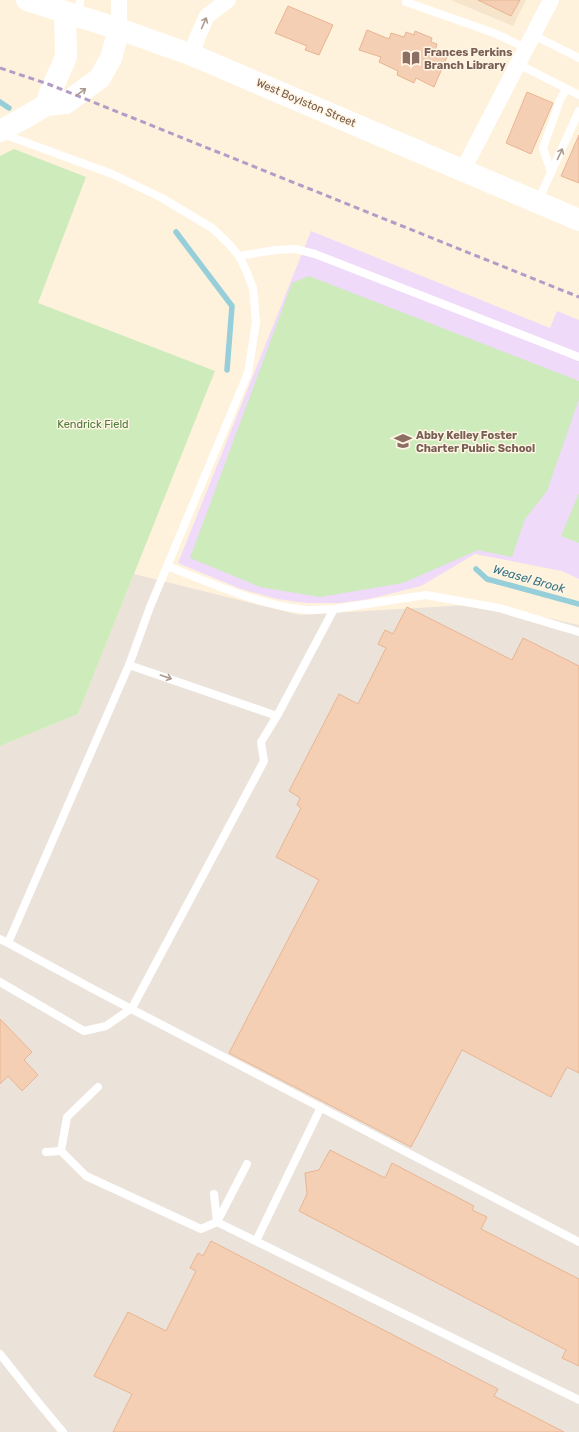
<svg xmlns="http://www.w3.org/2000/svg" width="579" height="1432" font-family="Rubik,sans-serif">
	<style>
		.residential { fill: #f6e4cb }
		.industrial { fill: #ebe2da }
		.education { fill: #efdaf9 }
		.green { fill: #cdebbb }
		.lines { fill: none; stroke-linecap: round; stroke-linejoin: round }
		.stream { stroke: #96ceda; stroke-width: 5.5 }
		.building { fill: #f5cfb3; stroke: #e8b592 }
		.service { stroke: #fff; stroke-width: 8 }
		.minor { stroke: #fff; stroke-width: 16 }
		.secondary { stroke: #fff; stroke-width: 22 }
		.rail { stroke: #b49cc6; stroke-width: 3; stroke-dasharray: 6 4; stroke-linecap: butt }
		.oneway { stroke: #ac9a8f }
		.labels { text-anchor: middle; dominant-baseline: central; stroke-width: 3; stroke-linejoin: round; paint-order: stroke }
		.education-label { font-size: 11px; font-weight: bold; fill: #785e54; stroke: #fff5e4; text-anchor: start }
		.street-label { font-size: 11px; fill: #745744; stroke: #fff5e4 }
		.park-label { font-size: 11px; fill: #4c7b3b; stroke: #fff5e4 }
		.water-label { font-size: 12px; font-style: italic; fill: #3a7483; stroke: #fff5e4 }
	</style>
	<rect width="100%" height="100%" fill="#fef2dd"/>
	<!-- residential -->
	<path class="residential" d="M 451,0 L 526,0 L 513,26 Z"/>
	<!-- industrial -->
	<path class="industrial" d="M 134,574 L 300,615 L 484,604 L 579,625 L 579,1432 L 0,1432 L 0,746 L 78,714 Z"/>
	<!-- education -->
	<path class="education" d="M 311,231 L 550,328 L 557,311 L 579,320 L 579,579 L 562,571 L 475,554 L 421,586 L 369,599 L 339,603 L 307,603 L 277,599 L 241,589 L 178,563 Z"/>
	<!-- green -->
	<path class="green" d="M 14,149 L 86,177 L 38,303 L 215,371 L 78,714 L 0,746 L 0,156 Z
		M 309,276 L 579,381 L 579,399 L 547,491 L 525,519 L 512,557 L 478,550 L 403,583 L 320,597 L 260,587 L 190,558 L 292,283 Z
		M 579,493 L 579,543 L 561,536 Z"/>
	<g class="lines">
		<!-- stream -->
		<path class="stream" d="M 0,102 L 9,108
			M 176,232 L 232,306 L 227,370
			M 476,569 L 487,579 L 579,604"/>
	</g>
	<!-- building -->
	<path class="building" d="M 478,0 L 520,0 L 511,16 Z
		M 288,6 L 333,25 L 319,55 L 305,50 L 307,46 L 275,33 Z
		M 367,30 L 389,39 L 391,33 L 404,37 L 406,32 L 414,35 L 415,31 L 432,38 L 431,42 L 437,44 L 435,51 L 447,57 L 434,87 L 416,78 L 414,83 L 397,75 L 398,71 L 379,62 L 381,57 L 359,50 Z
		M 527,92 L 553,103 L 531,154 L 506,143 Z
		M 579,135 L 579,183 L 561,176 Z
		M 407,607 L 512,660 L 523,638 L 579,666 L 579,1073 L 567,1067 L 551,1097 L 462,1050 L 411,1147 L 229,1053 L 319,880 L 276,857 L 301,808 L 297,805 L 300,798 L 289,791 L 339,694 L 358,704 L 386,648 L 378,644 L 385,630 L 393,634 Z
		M 0,1019 L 32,1052 L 24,1060 L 38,1075 L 22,1091 L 8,1076 L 0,1084 Z
		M 330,1150 L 385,1178 L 392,1163 L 474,1206 L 472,1210 L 487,1217 L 481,1229 L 579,1279 L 579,1366 L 562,1358 L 566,1350 L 299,1211 L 307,1194 L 305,1173 L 319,1170 Z
		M 211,1241 L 498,1389 L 494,1396 L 564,1432 L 113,1432 L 132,1394 L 94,1376 L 128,1312 L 166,1331 L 196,1271 L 190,1268 L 198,1253 L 203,1256 Z"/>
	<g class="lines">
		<!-- service -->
		<path class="service" d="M 406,2 L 494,33 L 526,48
			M 79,16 L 80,0
			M 533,35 L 579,58
			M 518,64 L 579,95
			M 3,134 L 112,174 L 162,198 L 212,228 L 228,243 L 239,256 L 246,270 L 253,288 L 256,322 L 248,373 L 150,607 L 129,665 L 8,943 L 93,989 L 579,1242
			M 551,172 L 543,148 L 560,100 L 566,89
			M 538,201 L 579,111
			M 239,256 L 276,250 L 295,249 L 315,254 L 579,357
			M 167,566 C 213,584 258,605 307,610 C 316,610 325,609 334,609
			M 129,665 L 277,716
			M 0,939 L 8,943
			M 0,982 L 84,1031 L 106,1026 L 132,1008 L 264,761 L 261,742 L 277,716 L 334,609 L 426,595 L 499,608 L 579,632
			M 98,1087 L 67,1117 L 61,1151 L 86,1176 L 201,1229 L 217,1222 L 247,1164
			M 46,1152 L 61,1151
			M 214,1194 L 217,1222
			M 217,1222 L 579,1400
			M 256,1241 L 321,1107
			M 0,1354 L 38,1402 L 63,1432"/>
		<!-- minor -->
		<path class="minor" d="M 119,29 L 119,0
			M 192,55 L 197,38 L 207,16 L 228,0
			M 463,170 L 551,0"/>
		<!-- secondary -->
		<path class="secondary" d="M 27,0 L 119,29 L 192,55 L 579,220
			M 46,105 L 50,93 L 66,57 L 65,12
			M 0,131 L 26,117 L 46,105 L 66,103 L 100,78 L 111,58 L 119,29"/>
		<!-- rail -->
		<path class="rail" d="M 0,68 L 48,84 L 93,102 L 579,297"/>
	</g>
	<!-- one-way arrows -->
	<defs><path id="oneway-shaft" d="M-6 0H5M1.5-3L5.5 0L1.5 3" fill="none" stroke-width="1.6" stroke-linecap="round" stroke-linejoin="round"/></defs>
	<g class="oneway">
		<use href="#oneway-shaft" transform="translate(204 23) rotate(-66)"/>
		<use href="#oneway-shaft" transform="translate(81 92) rotate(-36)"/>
		<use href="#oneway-shaft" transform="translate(560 154) rotate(-65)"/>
		<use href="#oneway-shaft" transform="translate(166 677) rotate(19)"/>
	</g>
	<!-- icons -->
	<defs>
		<g id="library-bare" transform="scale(1.38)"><path d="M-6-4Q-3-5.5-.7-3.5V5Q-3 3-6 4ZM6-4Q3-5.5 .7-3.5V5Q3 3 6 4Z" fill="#8d6e63" stroke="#fff5e4" stroke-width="2.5" paint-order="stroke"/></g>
		<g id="school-bare" transform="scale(1.38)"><path d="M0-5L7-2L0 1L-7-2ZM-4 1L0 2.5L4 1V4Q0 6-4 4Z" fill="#8d6e63" stroke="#fff5e4" stroke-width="2.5" paint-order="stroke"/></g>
	</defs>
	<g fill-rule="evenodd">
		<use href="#library-bare" x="411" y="58"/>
		<use href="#school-bare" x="403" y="441"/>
	</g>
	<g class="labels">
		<!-- education labels -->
		<g class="education-label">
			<text x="424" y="52">Frances Perkins<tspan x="424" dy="13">Branch Library</tspan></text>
			<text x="416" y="435">Abby Kelley Foster<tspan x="416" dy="13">Charter Public School</tspan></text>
		</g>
		<!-- street labels -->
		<g class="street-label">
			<text transform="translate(306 103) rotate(23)">West Boylston Street</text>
		</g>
		<!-- park labels -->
		<g class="park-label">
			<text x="93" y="424">Kendrick Field</text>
		</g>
		<!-- water labels -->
		<g class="water-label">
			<text transform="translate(529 579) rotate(16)">Weasel Brook</text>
		</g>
	</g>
</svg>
